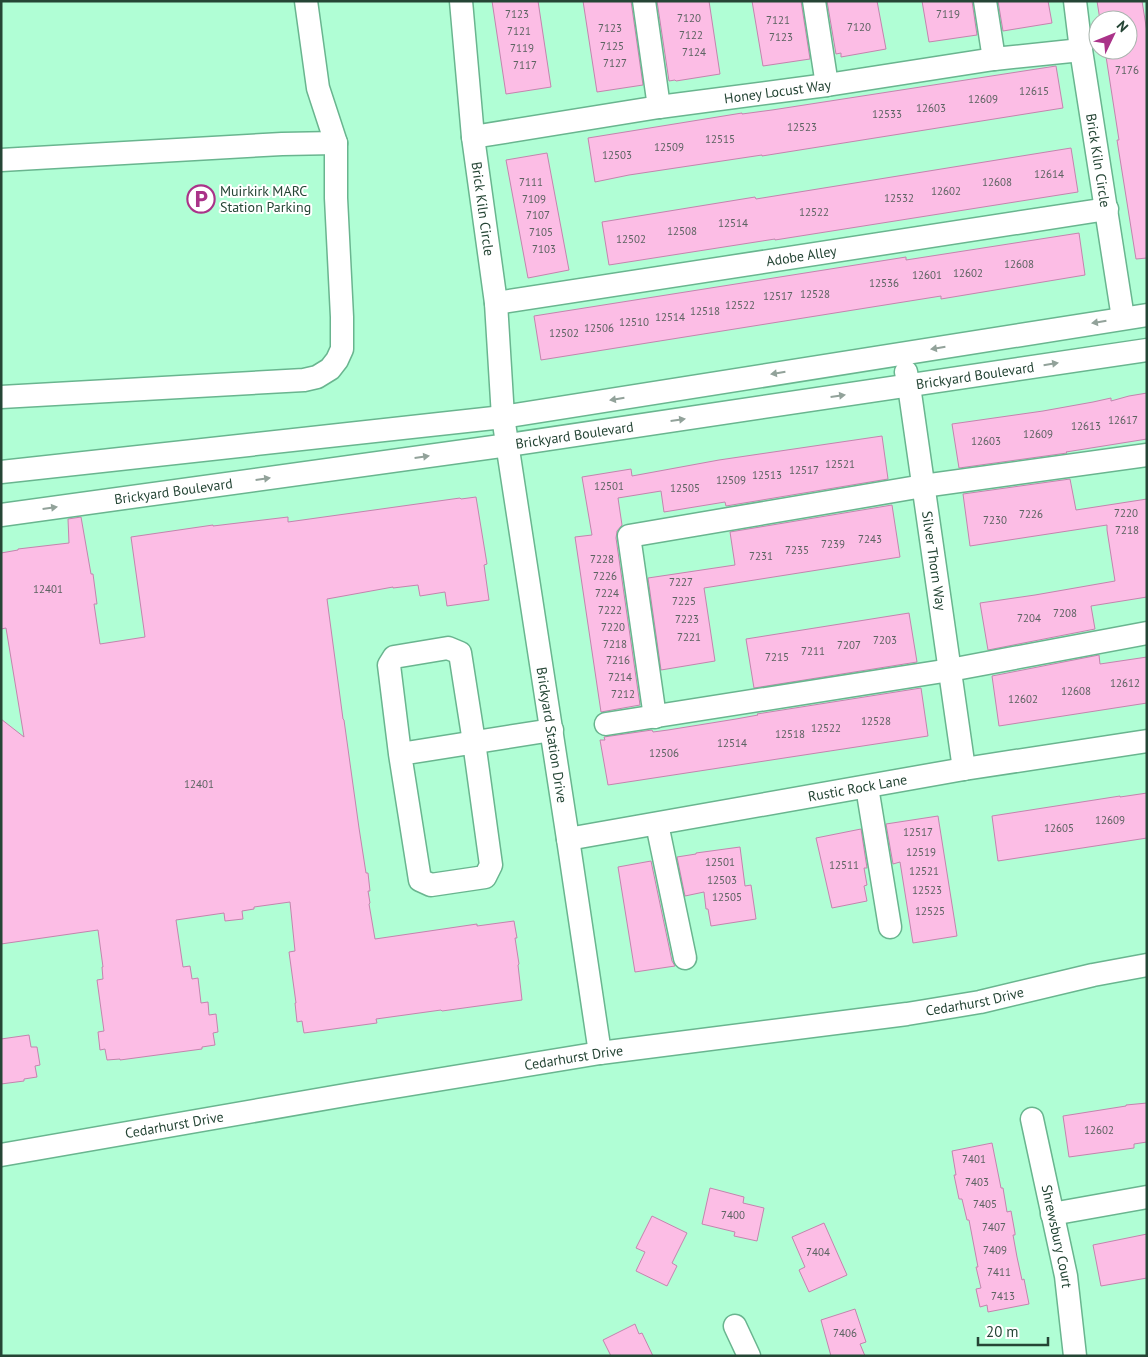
<svg xmlns="http://www.w3.org/2000/svg" width="1148" height="1357" font-family="'PT Sans',sans-serif">
	<style>
		.building { fill: #fcbde5; stroke: #c484ae }
		.lines { fill: none; stroke-linecap: round; stroke-linejoin: round }
		.minor-casing { stroke: #69b58f; stroke-width: 25 }
		.minor { stroke: #fff; stroke-width: 22 }
		.oneway { fill: #92a29a }
		.labels { text-anchor: middle; dominant-baseline: central; stroke-width: 4; stroke-linejoin: round; paint-order: stroke }
		.number-label { font-size: 11px; fill: #5b6361 }
		.street-label { font-size: 14px; fill: #254535; stroke: #fff }
		.poi-label { font-size: 14px; fill: #254535; stroke: #fff; text-anchor: start }
	</style>
	<rect width="100%" height="100%" fill="#b0fed5"/>
	<!-- building -->
	<path class="building" d="M 492,1 L 538,1 L 551,87 L 506,94 Z
		M 583,1 L 631,1 L 643,85 L 597,92 Z
		M 657,1 L 709,1 L 720,74 L 676,81 L 675,80 L 669,81 Z
		M 752,1 L 801,1 L 810,59 L 763,66 Z
		M 827,1 L 877,1 L 886,49 L 841,57 L 841,53 L 836,54 Z
		M 922,1 L 972,1 L 977,35 L 929,42 Z
		M 998,1 L 1048,1 L 1052,23 L 1003,31 Z
		M 1097,1 L 1142,1 L 1147,32 L 1147,258 L 1136,259 L 1117,140 L 1119,140 L 1105,50 L 1128,50 L 1128,20 L 1100,20 Z
		M 1056,66 L 1063,108 L 762,156 L 762,155 L 629,175 L 595,182 L 588,138 L 742,113 L 742,114 L 772,110 Z
		M 1071,148 L 1078,192 L 775,240 L 775,239 L 609,265 L 602,222 L 755,197 L 756,199 Z
		M 547,153 L 569,270 L 528,278 L 506,160 Z
		M 1079,233 L 1085,275 L 941,299 L 941,296 L 541,360 L 534,316 L 906,257 L 906,260 Z
		M 1147,393 L 1147,439 L 1066,452 L 1067,453 L 959,468 L 952,424 L 1043,411 L 1093,402 L 1111,398 L 1111,401 L 1129,396 Z
		M 882,436 L 888,479 L 726,506 L 725,502 L 664,512 L 661,491 L 618,498 L 622,525 L 617,531 L 616,538 L 640,705 L 601,712 L 575,537 L 592,535 L 582,477 L 631,469 L 632,476 L 719,460 Z
		M 1070,479 L 1076,510 L 1147,499 L 1147,597 L 1091,606 L 1095,629 L 988,650 L 980,603 L 1035,595 L 1115,581 L 1107,530 L 1107,525 L 970,546 L 963,494 Z
		M 476,497 L 487,564 L 484,565 L 489,600 L 447,606 L 445,592 L 420,596 L 418,585 L 393,588 L 393,587 L 327,599 L 343,719 L 344,720 L 359,828 L 366,873 L 368,873 L 370,891 L 368,891 L 370,903 L 369,904 L 375,939 L 477,924 L 477,926 L 514,921 L 517,938 L 515,938 L 519,964 L 518,965 L 522,1000 L 442,1011 L 441,1010 L 376,1019 L 377,1023 L 304,1033 L 302,1021 L 297,1022 L 295,1003 L 296,1003 L 289,952 L 295,951 L 290,902 L 254,907 L 254,909 L 242,911 L 243,919 L 225,921 L 224,913 L 176,920 L 183,967 L 190,966 L 192,979 L 198,978 L 201,1003 L 208,1002 L 209,1015 L 216,1014 L 218,1032 L 213,1033 L 215,1045 L 202,1047 L 202,1049 L 120,1060 L 120,1059 L 107,1060 L 105,1049 L 100,1050 L 98,1032 L 104,1031 L 97,980 L 103,979 L 102,967 L 103,967 L 98,930 L 1,944 L 1,719 L 24,737 L 6,628 L 1,629 L 1,553 L 18,550 L 18,549 L 69,543 L 68,519 L 81,517 L 91,574 L 93,574 L 97,604 L 94,604 L 100,644 L 145,637 L 131,537 L 213,525 L 213,526 L 288,517 L 288,522 L 460,498 L 461,499 Z
		M 892,505 L 900,557 L 704,588 L 715,661 L 661,670 L 648,578 L 735,565 L 730,532 Z
		M 909,613 L 917,662 L 754,688 L 746,639 Z
		M 1099,655 L 1100,664 L 1147,657 L 1147,703 L 999,726 L 992,676 Z
		M 921,688 L 928,736 L 608,785 L 600,740 L 605,740 L 604,737 L 652,730 L 653,732 L 668,730 L 736,719 L 758,715 L 757,714 Z
		M 1147,793 L 1147,838 L 998,861 L 992,816 L 1120,796 L 1120,797 Z
		M 938,816 L 957,936 L 913,943 L 900,862 L 893,864 L 886,824 Z
		M 861,829 L 867,868 L 864,868 L 867,885 L 864,886 L 867,901 L 832,908 L 816,838 Z
		M 740,847 L 745,886 L 751,885 L 756,919 L 711,926 L 708,909 L 706,909 L 704,892 L 685,896 L 677,857 L 696,854 L 696,853 Z
		M 651,861 L 672,961 L 675,966 L 635,972 L 618,867 Z
		M 29,1035 L 31,1047 L 37,1047 L 40,1065 L 35,1066 L 37,1077 L 24,1079 L 24,1081 L 1,1084 L 1,1039 Z
		M 1147,1103 L 1147,1142 L 1134,1144 L 1134,1148 L 1069,1157 L 1063,1116 L 1126,1106 L 1126,1105 Z
		M 992,1143 L 1001,1188 L 1003,1188 L 1007,1212 L 1011,1211 L 1015,1233 L 1015,1235 L 1013,1235 L 1017,1257 L 1022,1280 L 1024,1279 L 1029,1304 L 988,1312 L 987,1305 L 980,1307 L 976,1289 L 981,1288 L 976,1267 L 978,1267 L 969,1220 L 967,1220 L 962,1199 L 959,1199 L 954,1175 L 956,1175 L 952,1151 Z
		M 710,1188 L 744,1197 L 743,1203 L 764,1208 L 757,1241 L 734,1236 L 735,1232 L 702,1224 Z
		M 652,1216 L 687,1233 L 672,1263 L 677,1266 L 667,1286 L 636,1271 L 645,1252 L 636,1248 Z
		M 824,1223 L 847,1275 L 809,1292 L 799,1270 L 805,1267 L 792,1237 Z
		M 1147,1234 L 1147,1278 L 1101,1286 L 1093,1245 Z
		M 855,1309 L 866,1342 L 860,1344 L 865,1356 L 831,1356 L 821,1320 Z
		M 635,1324 L 639,1334 L 642,1333 L 653,1356 L 611,1356 L 603,1340 Z"/>
	<g class="lines">
		<!-- minor casing -->
		<g class="minor-casing">
			<g id="minor">
				<path id="s1" d="M 461,1 L 473,137 L 496,303 L 503,417 L 568,839 L 600,1053"/>
				<path d="M 644,1 L 659,107"/>
				<path d="M 814,1 L 827,85"/>
				<path d="M 985,1 L 994,59"/>
				<path id="s2" d="M 1075,1 L 1081,50 L 1123,318"/>
				<path id="s3" d="M 473,137 L 659,107 L 827,85 L 994,59 L 1081,50"/>
				<path d="M 1,160 L 282,144 L 336,143"/>
				<path id="s4" d="M 496,303 L 1107,209"/>
				<path id="s5" d="M 906,372 L 909,386 L 964,769"/>
				<path d="M 1,397 L 304,380 L 317,377 L 330,369 L 337,360 L 342,349 L 342,317 L 336,198 L 336,143 L 318,88 L 306,1"/>
				<path d="M 1,472 L 503,417 L 1147,315"/>
				<path id="s6" d="M 1,515 L 508,445 L 1147,350"/>
				<path d="M 655,717 L 629,536 L 923,486 L 1147,455"/>
				<path d="M 606,724 L 950,670 L 1147,633"/>
				<path d="M 400,754 L 420,880 L 431,885 L 485,877 L 491,865 L 474,742 L 460,653 L 448,648 L 394,657 L 389,665 L 400,754 L 552,730"/>
				<path d="M 867,787 L 890,927"/>
				<path d="M 657,824 L 685,958"/>
				<path id="s7" d="M 568,839 L 964,769 L 1147,741"/>
				<path id="s8" d="M 1032,1119 L 1066,1276 L 1075,1356"/>
				<path id="s9" d="M 1,1155 L 357,1093 L 600,1053 L 907,1014 L 980,1002 L 1093,975 L 1147,965"/>
				<path d="M 1052,1214 L 1147,1197"/>
				<path d="M 735,1326 L 749,1356"/>
			</g>
		</g>
		<!-- minor -->
		<use href="#minor" class="minor"/>
	</g>
	<!-- one-way arrows -->
	<defs><path id="oneway-solid" d="M-6-.8H1V-3.2L6.5 0L1 3.2V.8H-6Z" transform="scale(1.25)"/></defs>
	<g class="oneway">
		<use href="#oneway-solid" transform="translate(1099 322) rotate(171)"/>
		<use href="#oneway-solid" transform="translate(938 348) rotate(171)"/>
		<use href="#oneway-solid" transform="translate(1051 364) rotate(-9)"/>
		<use href="#oneway-solid" transform="translate(778 373) rotate(171)"/>
		<use href="#oneway-solid" transform="translate(838 396) rotate(-8)"/>
		<use href="#oneway-solid" transform="translate(617 399) rotate(171)"/>
		<use href="#oneway-solid" transform="translate(678 420) rotate(-8)"/>
		<use href="#oneway-solid" transform="translate(422 457) rotate(-8)"/>
		<use href="#oneway-solid" transform="translate(263 479) rotate(-8)"/>
		<use href="#oneway-solid" transform="translate(50 508) rotate(-8)"/>
	</g>
	<!-- icons -->
	<defs>
		<g id="parking-ring" transform="scale(1.4375)"><circle r="9.5" fill="#fff" stroke="#aa3389" stroke-width="1.5"/><path d="M-3.5-5.5H1a3.5 3.5 0 0 1 0 7H-1V5.5H-3.5ZM-1-3.4V-.6H.8a1.4 1.4 0 0 0 0-2.8Z" fill="#aa3389"/></g>
	</defs>
	<g fill-rule="evenodd">
		<use href="#parking-ring" x="201" y="199"/>
	</g>
	<g class="labels">
		<!-- number labels -->
		<g class="number-label">
			<text x="517" y="14">7123</text>
			<text x="948" y="14">7119</text>
			<text x="689" y="18">7120</text>
			<text x="778" y="20">7121</text>
			<text x="859" y="27">7120</text>
			<text x="610" y="28">7123</text>
			<text x="519" y="31">7121</text>
			<text x="691" y="35">7122</text>
			<text x="781" y="37">7123</text>
			<text x="612" y="46">7125</text>
			<text x="522" y="48">7119</text>
			<text x="694" y="52">7124</text>
			<text x="615" y="63">7127</text>
			<text x="525" y="65">7117</text>
			<text x="1127" y="70">7176</text>
			<text x="1034" y="91">12615</text>
			<text x="983" y="99">12609</text>
			<text x="931" y="108">12603</text>
			<text x="887" y="114">12533</text>
			<text x="802" y="127">12523</text>
			<text x="720" y="139">12515</text>
			<text x="669" y="147">12509</text>
			<text x="617" y="155">12503</text>
			<text x="1049" y="174">12614</text>
			<text x="531" y="182">7111</text>
			<text x="997" y="182">12608</text>
			<text x="946" y="191">12602</text>
			<text x="899" y="198">12532</text>
			<text x="534" y="199">7109</text>
			<text x="814" y="212">12522</text>
			<text x="538" y="215">7107</text>
			<text x="733" y="223">12514</text>
			<text x="682" y="231">12508</text>
			<text x="541" y="232">7105</text>
			<text x="631" y="239">12502</text>
			<text x="544" y="249">7103</text>
			<text x="1019" y="264">12608</text>
			<text x="968" y="273">12602</text>
			<text x="927" y="275">12601</text>
			<text x="884" y="283">12536</text>
			<text x="815" y="294">12528</text>
			<text x="778" y="296">12517</text>
			<text x="740" y="305">12522</text>
			<text x="705" y="311">12518</text>
			<text x="670" y="317">12514</text>
			<text x="634" y="322">12510</text>
			<text x="599" y="328">12506</text>
			<text x="564" y="333">12502</text>
			<text x="1123" y="420">12617</text>
			<text x="1086" y="426">12613</text>
			<text x="1038" y="434">12609</text>
			<text x="986" y="441">12603</text>
			<text x="840" y="464">12521</text>
			<text x="804" y="470">12517</text>
			<text x="767" y="475">12513</text>
			<text x="731" y="480">12509</text>
			<text x="609" y="486">12501</text>
			<text x="685" y="488">12505</text>
			<text x="1126" y="513">7220</text>
			<text x="1031" y="514">7226</text>
			<text x="995" y="520">7230</text>
			<text x="1127" y="530">7218</text>
			<text x="870" y="539">7243</text>
			<text x="833" y="544">7239</text>
			<text x="797" y="550">7235</text>
			<text x="761" y="556">7231</text>
			<text x="602" y="559">7228</text>
			<text x="605" y="576">7226</text>
			<text x="681" y="582">7227</text>
			<text x="48" y="589">12401</text>
			<text x="607" y="593">7224</text>
			<text x="684" y="601">7225</text>
			<text x="610" y="610">7222</text>
			<text x="1065" y="613">7208</text>
			<text x="1029" y="618">7204</text>
			<text x="687" y="619">7223</text>
			<text x="613" y="627">7220</text>
			<text x="689" y="637">7221</text>
			<text x="885" y="640">7203</text>
			<text x="615" y="644">7218</text>
			<text x="849" y="645">7207</text>
			<text x="813" y="651">7211</text>
			<text x="777" y="657">7215</text>
			<text x="618" y="660">7216</text>
			<text x="620" y="677">7214</text>
			<text x="1125" y="683">12612</text>
			<text x="1076" y="691">12608</text>
			<text x="623" y="694">7212</text>
			<text x="1023" y="699">12602</text>
			<text x="876" y="721">12528</text>
			<text x="826" y="728">12522</text>
			<text x="790" y="734">12518</text>
			<text x="732" y="743">12514</text>
			<text x="664" y="753">12506</text>
			<text x="199" y="784">12401</text>
			<text x="1110" y="820">12609</text>
			<text x="1059" y="828">12605</text>
			<text x="918" y="832">12517</text>
			<text x="921" y="852">12519</text>
			<text x="720" y="862">12501</text>
			<text x="844" y="865">12511</text>
			<text x="924" y="871">12521</text>
			<text x="722" y="880">12503</text>
			<text x="927" y="890">12523</text>
			<text x="727" y="897">12505</text>
			<text x="930" y="911">12525</text>
			<text x="1099" y="1130">12602</text>
			<text x="974" y="1159">7401</text>
			<text x="977" y="1182">7403</text>
			<text x="985" y="1204">7405</text>
			<text x="733" y="1215">7400</text>
			<text x="994" y="1227">7407</text>
			<text x="995" y="1250">7409</text>
			<text x="818" y="1252">7404</text>
			<text x="999" y="1272">7411</text>
			<text x="1003" y="1296">7413</text>
			<text x="845" y="1333">7406</text>
		</g>
		<!-- street labels -->
		<g class="street-label">
			<text stroke="none"><textPath href="#s3" startOffset="308">Honey Locust Way</textPath></text>
			<text stroke="none"><textPath href="#s2" startOffset="161">Brick Kiln Circle</textPath></text>
			<text stroke="none"><textPath href="#s1" startOffset="209">Brick Kiln Circle</textPath></text>
			<text stroke="none"><textPath href="#s4" startOffset="309">Adobe Alley</textPath></text>
			<text stroke="none"><textPath href="#s6" startOffset="984">Brickyard Boulevard</textPath></text>
			<text stroke="none"><textPath href="#s6" startOffset="579">Brickyard Boulevard</textPath></text>
			<text stroke="none"><textPath href="#s6" startOffset="174">Brickyard Boulevard</textPath></text>
			<text stroke="none"><textPath href="#s5" startOffset="191">Silver Thorn Way</textPath></text>
			<text stroke="none"><textPath href="#s1" startOffset="740">Brickyard Station Drive</textPath></text>
			<text stroke="none"><textPath href="#s7" startOffset="294">Rustic Rock Lane</textPath></text>
			<text stroke="none"><textPath href="#s9" startOffset="986">Cedarhurst Drive</textPath></text>
			<text stroke="none"><textPath href="#s9" startOffset="581">Cedarhurst Drive</textPath></text>
			<text stroke="none"><textPath href="#s9" startOffset="176">Cedarhurst Drive</textPath></text>
			<text stroke="none"><textPath href="#s8" startOffset="120">Shrewsbury Court</textPath></text>
		</g>
		<!-- poi labels -->
		<g class="poi-label">
			<text x="220" y="191">Muirkirk MARC<tspan x="220" dy="16">Station Parking</tspan></text>
		</g>
	</g>
	<!-- border -->
	<rect width="1148" height="1357" fill="none" stroke="#254535" stroke-width="5"/>
	<!-- north arrow -->
	<g transform="translate(1113 35) rotate(47)"><circle r="24" fill="#ffffff" stroke="#a8b5ae"/>
	<path d="M0-4L9 19L0 12L-9 19Z" fill="#aa3389"/>
	<text y="-8" font-size="14" font-weight="bold" text-anchor="middle" fill="#254535">N</text>
	</g>
	<!-- scale -->
	<path d="M978 1337v8h70v-8" fill="none" stroke="#254535" stroke-width="2.5"/>
	<text x="986" y="1337" font-size="15" fill="#254535" stroke="#ffffff" stroke-width="4" paint-order="stroke">20 m</text>
</svg>
